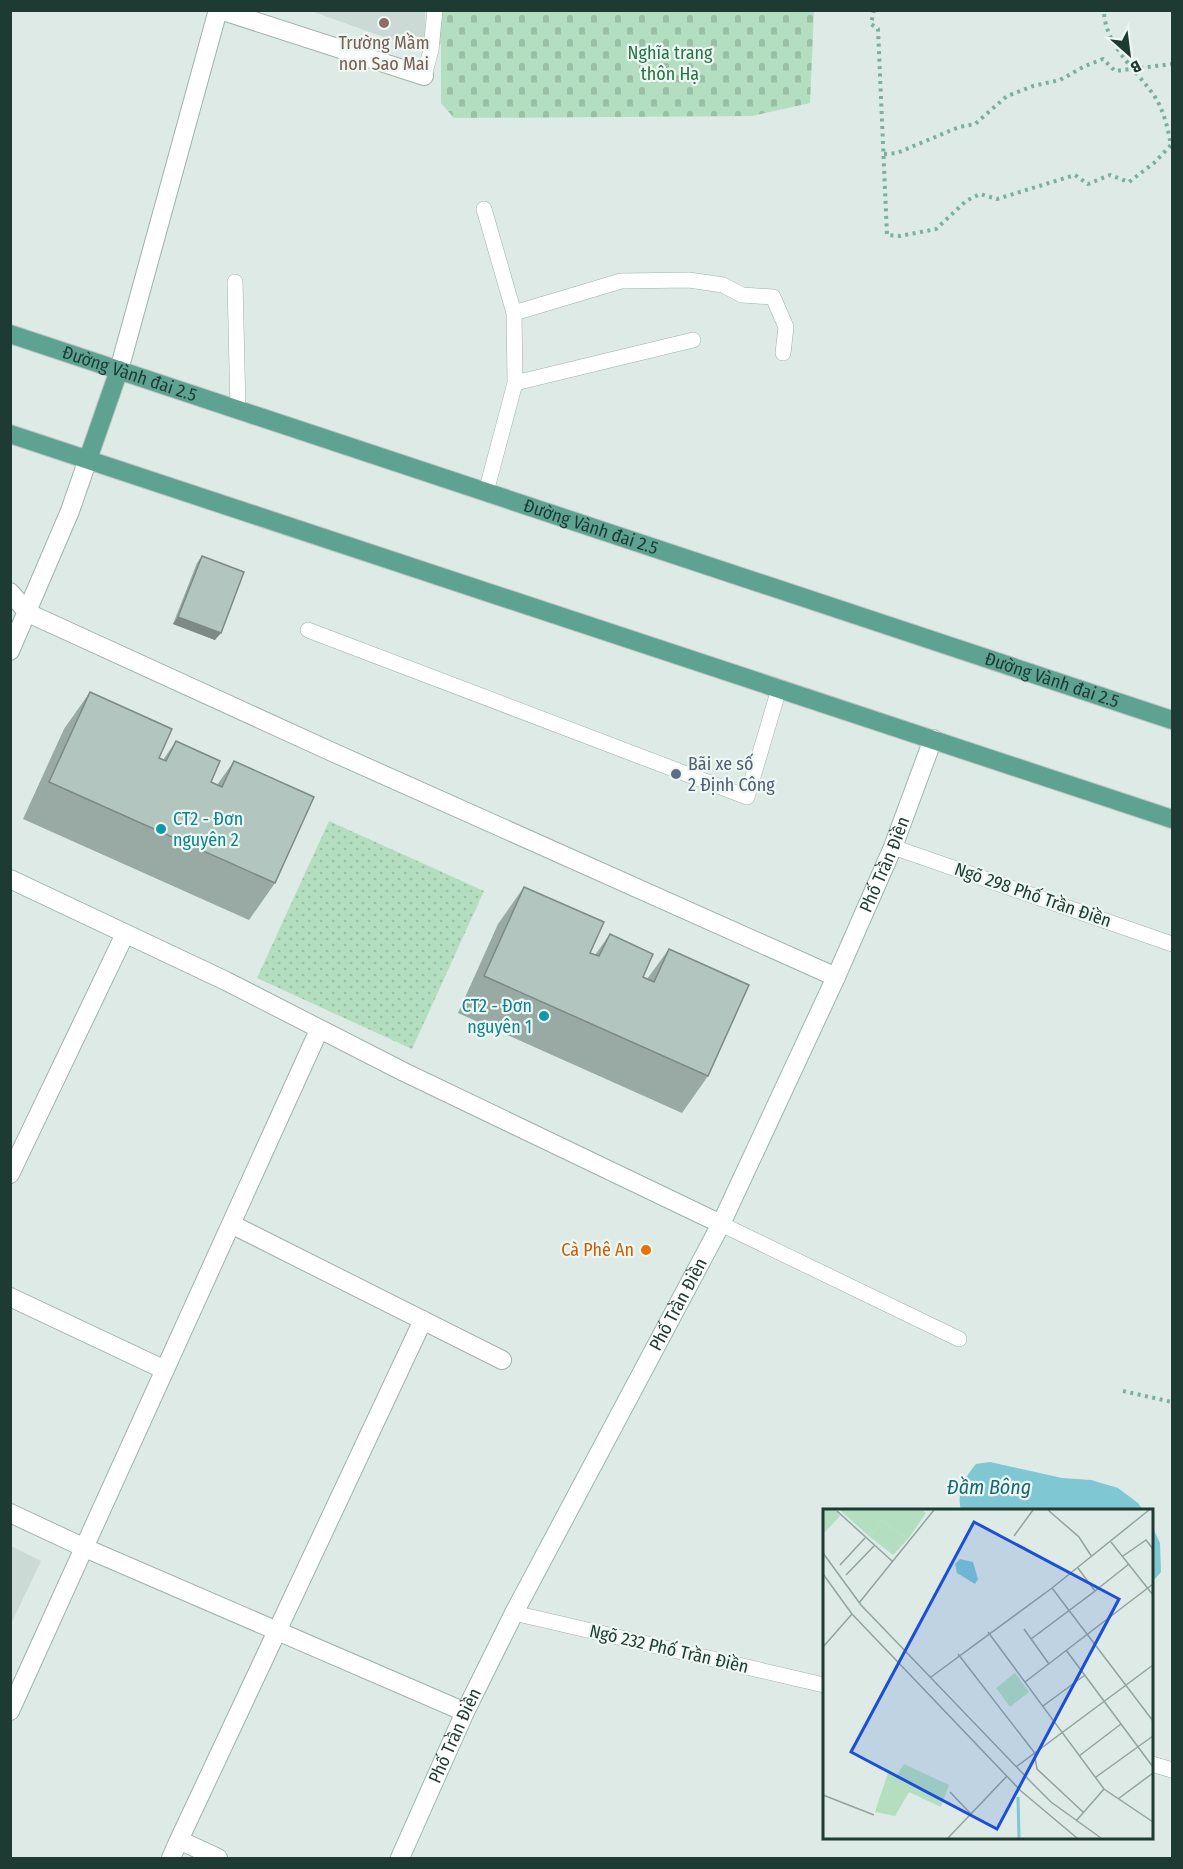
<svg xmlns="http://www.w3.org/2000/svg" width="1183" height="1869" font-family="'Fira Sans Condensed',sans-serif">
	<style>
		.built { fill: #cbdad4 }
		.cemetery { fill: url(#cemetery-stones) }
		.park { fill: url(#park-dots) }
		.water { fill: #80c7d4 }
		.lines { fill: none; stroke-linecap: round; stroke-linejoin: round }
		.lane-casing { stroke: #a0b2ac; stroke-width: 16 }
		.street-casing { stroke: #a0b2ac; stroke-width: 20 }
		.secondary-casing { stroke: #9cb7ad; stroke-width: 20 }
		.primary-casing { stroke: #bcc4c2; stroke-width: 20 }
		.path { stroke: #7bb0a0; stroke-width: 4; stroke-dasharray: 3 4.5; stroke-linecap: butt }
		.lane { stroke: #fff; stroke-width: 15 }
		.street { stroke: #fff; stroke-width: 18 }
		.secondary { stroke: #fff; stroke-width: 18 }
		.primary { stroke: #5ea392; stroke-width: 18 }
		.wall { fill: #99a9a3 }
		.shaded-wall { fill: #7d8a85 }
		.building { fill: #b2c5be; stroke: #7d8a85; stroke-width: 1.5 }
		.education-dot { fill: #8d6e63; stroke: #eef7f2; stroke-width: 2 }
		.service-dot { fill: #5c6f8a; stroke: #eef7f2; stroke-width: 2 }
		.culture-dot { fill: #0f9aa8; stroke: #eef7f2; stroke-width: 2 }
		.food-dot { fill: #e8710a; stroke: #eef7f2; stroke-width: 2 }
		.labels { text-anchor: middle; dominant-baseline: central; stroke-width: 4.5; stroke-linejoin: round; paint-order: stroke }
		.education-label { font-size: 18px; fill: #785e54; stroke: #eef7f2 }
		.park-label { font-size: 18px; fill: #267445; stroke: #eef7f2 }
		.street-label { font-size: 18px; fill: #1e3b33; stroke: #eef7f2 }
		.service-label { font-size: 18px; fill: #4e5e75; stroke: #eef7f2; text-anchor: start }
		.culture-label { font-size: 18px; fill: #0d838f; stroke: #eef7f2; text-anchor: start }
		.food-label { font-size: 18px; fill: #c56008; stroke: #eef7f2; text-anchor: end }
		.water-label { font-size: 20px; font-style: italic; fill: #15687a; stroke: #eef7f2 }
		.inset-river { fill: none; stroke: #80c7d4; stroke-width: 3 }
		.inset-road { fill: none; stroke: #91a49e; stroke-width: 1.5 }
		.view { fill: #1d4ed8; fill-opacity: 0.15; stroke: #1d4ed8; stroke-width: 3 }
		.inset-edge { fill: none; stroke: #1e3b33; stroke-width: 3 }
	</style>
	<defs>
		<pattern id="cemetery-stones" width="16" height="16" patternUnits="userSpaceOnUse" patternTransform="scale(1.5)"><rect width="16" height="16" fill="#b4dec0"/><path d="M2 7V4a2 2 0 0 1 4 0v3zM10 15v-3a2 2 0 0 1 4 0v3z" fill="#9abfa5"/></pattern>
		<pattern id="park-dots" width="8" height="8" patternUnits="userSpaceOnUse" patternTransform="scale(1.5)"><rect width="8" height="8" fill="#b4dec0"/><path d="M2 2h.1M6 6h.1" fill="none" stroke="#9abfa5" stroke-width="1.8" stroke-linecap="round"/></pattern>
	</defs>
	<rect width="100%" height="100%" fill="#ddeae5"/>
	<!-- built -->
	<path class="built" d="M 311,11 L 425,11 L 425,35 L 420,44 L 406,45 Z
		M 11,1546 L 41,1561 L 11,1624 Z"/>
	<!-- cemetery -->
	<path class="cemetery" d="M 428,11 L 814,11 L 810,103 L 752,116 L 454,118 L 441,103 L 441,44 L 427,44 Z"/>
	<!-- park -->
	<path class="park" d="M 329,821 L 484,891 L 412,1049 L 257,978 Z"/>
	<!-- water -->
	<path class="water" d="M 990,1462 L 1062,1478 L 1091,1480 L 1118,1488 L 1138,1503 L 1143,1510 L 961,1510 C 956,1493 965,1477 976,1464 Z
		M 1152,1526 L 1160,1543 L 1161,1572 L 1152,1582 Z"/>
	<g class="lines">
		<!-- lane casing -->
		<g class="lane-casing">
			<path id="lane" d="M 424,76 L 431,50 L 435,10
				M 484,209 L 514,313 L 515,383 L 486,492
				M 235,282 L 238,410
				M 514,313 L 621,281 L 689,280 L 723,285 L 742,295 L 773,297 L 786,327 L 783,353
				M 515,383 L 693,340
				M 308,630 L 747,797 L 779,689
				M 893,847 L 1172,944
				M 721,1224 L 959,1339
				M 514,1613 L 824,1685
				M 1152,1764 L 1172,1770"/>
		</g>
		<!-- street casing -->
		<g class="street-casing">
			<path id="street" d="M 220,10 L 424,76
				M 119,370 L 218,10
				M 10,592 L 28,613 L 330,751 L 836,977
				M 10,651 L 70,511 L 88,459
				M 10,879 L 226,981 L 404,1072 L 721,1224
				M 10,1174 L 125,934
				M 231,1224 L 502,1360
				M 10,1297 L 165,1370
				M 10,1513 L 85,1548 L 465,1712
				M 10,1711 L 319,1030
				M 171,1858 L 179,1840
				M 218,1858 L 179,1840 L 423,1320"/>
		</g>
		<!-- secondary casing -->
		<g class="secondary-casing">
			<g id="secondary">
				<path id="s1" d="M 400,1858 L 465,1712 L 514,1613 L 721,1224 L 836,977 L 893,847 L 933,739"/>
			</g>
		</g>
		<!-- primary casing -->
		<g class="primary-casing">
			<g id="primary">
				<path id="s2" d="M 10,334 L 1172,720"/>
				<path d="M 10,434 L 1172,819"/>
				<path d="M 88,459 L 119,370"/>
			</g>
		</g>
		<!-- path -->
		<path class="path" d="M 874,10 L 871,24 L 878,29 L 887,235 L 900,236 L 936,229 L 966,201 L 980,194 L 997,199 L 1075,175 L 1088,184 L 1110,175 L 1129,182 L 1154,163 L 1171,145 C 1168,129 1164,111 1155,97 C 1137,70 1104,45 1104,10
			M 884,154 L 897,153 L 959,127 L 975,124 L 1007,96 L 1033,86 L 1060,80 L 1085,66 L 1103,59 L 1115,71 L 1172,64
			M 1123,1391 L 1172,1402"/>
		<!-- lane -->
		<use href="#lane" class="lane"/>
		<!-- street -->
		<use href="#street" class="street"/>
		<!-- secondary -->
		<use href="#secondary" class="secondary"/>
		<!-- primary -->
		<use href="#primary" class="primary"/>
	</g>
	<!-- wall -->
	<path class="wall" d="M 202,556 L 215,640 L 173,624 L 197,563 Z
		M 90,692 L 159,758 L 163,760 L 176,741 L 211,782 L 217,785 L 234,761 L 275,883 L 249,920 L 23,819 L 64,729 Z
		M 524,887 L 590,953 L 595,955 L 610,934 L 643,977 L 647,979 L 669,949 L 708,1076 L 682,1113 L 458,1013 L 498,924 Z"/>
	<!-- shaded-wall -->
	<path class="shaded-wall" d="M 178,617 L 221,633 L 215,640 L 173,624 Z"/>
	<!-- building -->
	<path class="building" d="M 202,556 L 244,572 L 221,633 L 178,617 Z
		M 90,692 L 172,729 L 159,758 L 166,761 L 176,741 L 220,761 L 211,782 L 222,787 L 234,761 L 314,797 L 275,883 L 49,782 Z
		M 524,887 L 604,922 L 590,953 L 599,956 L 610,934 L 653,954 L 643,977 L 654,982 L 669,949 L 749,985 L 708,1076 L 484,976 Z"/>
	<!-- markers -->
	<circle class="education-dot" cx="384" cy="23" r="6"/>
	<circle class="service-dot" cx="676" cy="774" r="6"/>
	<g class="culture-dot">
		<circle cx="161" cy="829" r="6"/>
		<circle cx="544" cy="1016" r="6"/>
	</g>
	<circle class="food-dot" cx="646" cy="1250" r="6"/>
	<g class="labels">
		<!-- education labels -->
		<g class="education-label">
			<text x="384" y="43">Trường Mầm<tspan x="384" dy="21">non Sao Mai</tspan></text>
		</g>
		<!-- park labels -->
		<g class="park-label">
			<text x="670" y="53">Nghĩa trang<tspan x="670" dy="21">thôn Hạ</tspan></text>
		</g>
		<!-- street labels -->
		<g class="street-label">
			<text stroke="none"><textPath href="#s2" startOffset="126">Đường Vành đai 2.5</textPath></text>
			<text stroke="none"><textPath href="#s2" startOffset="612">Đường Vành đai 2.5</textPath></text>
			<text stroke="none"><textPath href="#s2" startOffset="1098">Đường Vành đai 2.5</textPath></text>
			<text stroke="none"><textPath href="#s1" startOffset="1106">Phố Trần Điền</textPath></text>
			<text transform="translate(1033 895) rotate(19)">Ngõ 298 Phố Trần Điền</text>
			<text stroke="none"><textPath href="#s1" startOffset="620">Phố Trần Điền</textPath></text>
			<text transform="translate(669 1649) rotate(13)">Ngõ 232 Phố Trần Điền</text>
			<text stroke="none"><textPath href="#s1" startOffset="134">Phố Trần Điền</textPath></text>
		</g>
		<!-- service labels -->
		<g class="service-label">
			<text x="688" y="764">Bãi xe số<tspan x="688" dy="21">2 Định Công</tspan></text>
		</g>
		<!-- culture labels -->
		<g class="culture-label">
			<text x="173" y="819">CT2 - Đơn<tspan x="173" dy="21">nguyên 2</tspan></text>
			<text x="532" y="1006" text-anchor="end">CT2 - Đơn<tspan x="532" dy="21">nguyên 1</tspan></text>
		</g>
		<!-- food labels -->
		<g class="food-label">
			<text x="634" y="1250">Cà Phê An</text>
		</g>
		<!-- water labels -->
		<g class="water-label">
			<text x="989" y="1487">Đầm Bông</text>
		</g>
	</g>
	<!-- overview -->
	<g transform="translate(823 1509)">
		<rect width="330" height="330" fill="#ddeae5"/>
		<path d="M 17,1 L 99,1 L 103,4 L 85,30 L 59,12 L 47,28 Z" fill="#b4dec0"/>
		<path d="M 0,1 L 14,1 L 17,7 L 0,25 ZM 59,12 L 85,30 L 70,46 L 47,28 Z" fill="#b4dec0"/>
		<path d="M 81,255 L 126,276 L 118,298 L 86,283 L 72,307 L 52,303 L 65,264 L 73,268 Z" fill="#b4dec0"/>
		<path d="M 192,164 L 206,183 L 187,198 L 173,179 Z" fill="#b4dec0"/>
		<path d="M 137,50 L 150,53 L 155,70 L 152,75 L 134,64 L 132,55 Z" fill="#80c7d4"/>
		<path class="inset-river" d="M 195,288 L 196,329"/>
		<path class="inset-road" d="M 225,1 L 256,28 L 269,48M 14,2 L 69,52M 191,27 L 210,1M 288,33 L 330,86M 0,44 L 38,96 L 207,272 L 228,293 L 278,329M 300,47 L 323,31 L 330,40M 17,56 L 42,29M 0,65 L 29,105 L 198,282 L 254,329M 23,66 L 51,37M 229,79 L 330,212M 272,82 L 306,55M 36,94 L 111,1M 201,120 L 226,155M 165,123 L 281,280 L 330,313M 208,130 L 272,82 L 255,59M 0,138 L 29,105M 243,141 L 330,258M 135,145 L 211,243 L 214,260 L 260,303M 108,168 L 229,79 L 326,1M 202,173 L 330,75M 220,197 L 262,166M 256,247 L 298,215M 193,258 L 330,156M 273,268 L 330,227M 127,283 L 148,305M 0,286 L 51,306M 295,290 L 330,264M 253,312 L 281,280M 125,329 L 184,267"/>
		<path class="view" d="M 151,13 L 296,90 L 174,320 L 28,243 Z"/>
		<rect width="330" height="330" class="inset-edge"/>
	</g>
	<!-- border -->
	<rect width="1183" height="1869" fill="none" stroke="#1e3b33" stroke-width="24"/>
	<!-- north arrow -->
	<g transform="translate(1129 54) rotate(152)" stroke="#eef7f2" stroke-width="4.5" paint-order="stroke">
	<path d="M0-4.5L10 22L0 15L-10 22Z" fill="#1e3b33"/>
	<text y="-9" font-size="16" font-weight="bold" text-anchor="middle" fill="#1e3b33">B</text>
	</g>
</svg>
